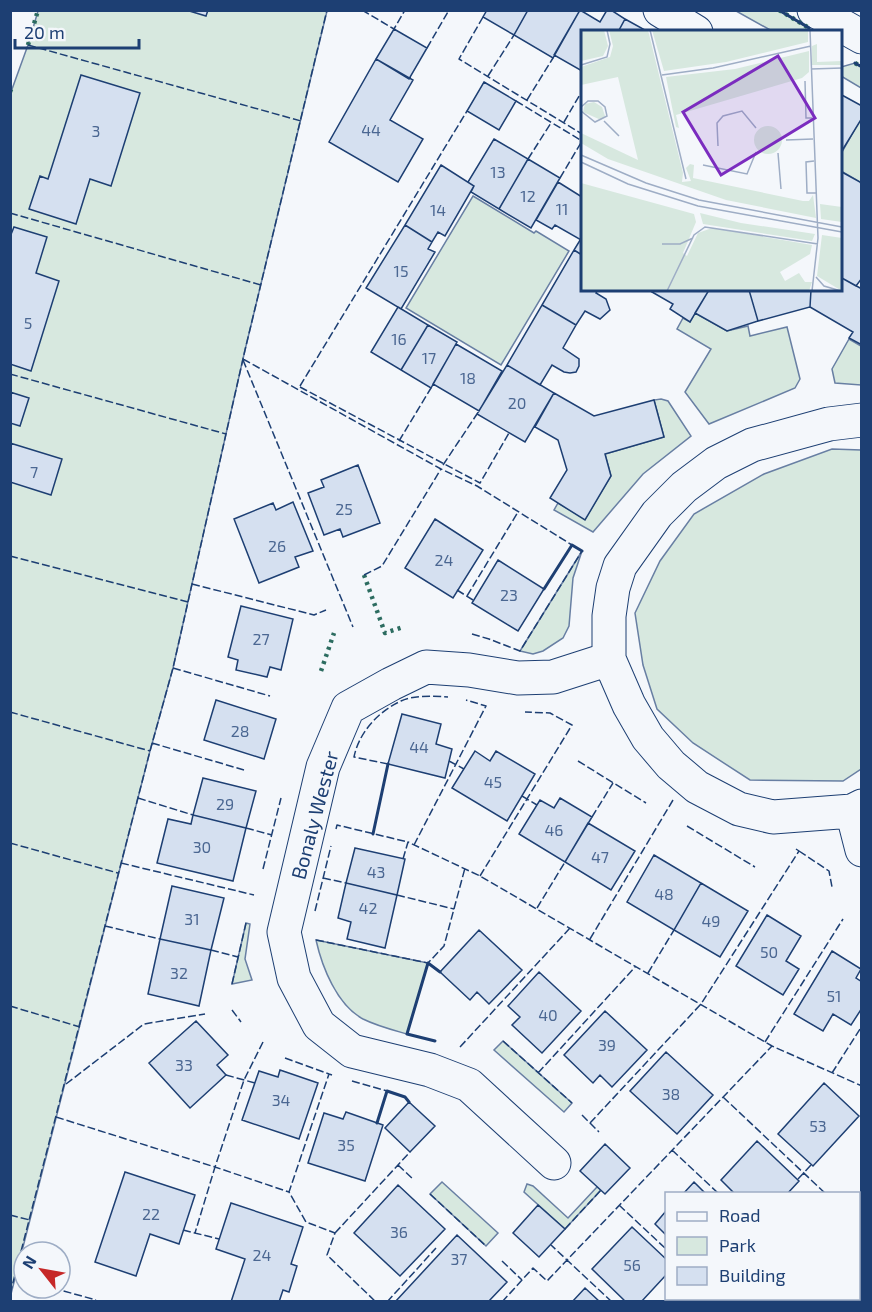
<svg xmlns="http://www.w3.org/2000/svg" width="872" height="1312" font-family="'Exo 2',sans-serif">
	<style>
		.green { fill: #d7e8df; stroke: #687fa3; stroke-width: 1.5 }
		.building { fill: #d5e0f0; stroke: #1d3f73; stroke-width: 1.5 }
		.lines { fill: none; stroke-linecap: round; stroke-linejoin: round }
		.minor-casing { stroke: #1d3f73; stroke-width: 35 }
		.minor { stroke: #f4f7fb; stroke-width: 33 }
		.hedge { stroke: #2c6c60; stroke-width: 4.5; stroke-dasharray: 3 4.5; stroke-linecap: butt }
		.fence { stroke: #1d3f73; stroke-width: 1.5; stroke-dasharray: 8 3; stroke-linecap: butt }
		.wall { stroke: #1d3f73; stroke-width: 3 }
		.labels { text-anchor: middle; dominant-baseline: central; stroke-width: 4.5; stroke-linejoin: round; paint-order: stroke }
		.number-label { font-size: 16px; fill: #4b6792 }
		.street-label { font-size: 20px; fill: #1d3f73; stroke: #f4f7fb }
		.inset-road { fill: none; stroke: #9eadc5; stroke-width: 1.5 }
		.view { fill: #7b2cbf; fill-opacity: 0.15; stroke: #7b2cbf; stroke-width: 3 }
		.inset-edge { fill: none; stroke: #1d3f73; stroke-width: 3 }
	</style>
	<rect width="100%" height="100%" fill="#f4f7fb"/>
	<!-- green -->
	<path class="green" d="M 38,11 L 327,11 L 245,350 L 173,668 L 150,751 L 11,1294 L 11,92 L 28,45 Z
		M 736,11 L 779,11 L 809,28 L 809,31 L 772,31 Z
		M 855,63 L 861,67 L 861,88 L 841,76 L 841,67 Z
		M 861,118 L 861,185 L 860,182 L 841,171 L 841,154 Z
		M 473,196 L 534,233 L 536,231 L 569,251 L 501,365 L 406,308 Z
		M 695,313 L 727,331 L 748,326 L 750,336 L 787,327 L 800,379 L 795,388 L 709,424 L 685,392 L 711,349 L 677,329 L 683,318 L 690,322 Z
		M 849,339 L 861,346 L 861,385 L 835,383 L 832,369 Z
		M 661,399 L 668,401 L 691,436 L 643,474 L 593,532 L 554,510 L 558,503 L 585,519 L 611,476 L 605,454 L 664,437 L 654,400 Z
		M 832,449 L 861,450 L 861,769 L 843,781 L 750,780 L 693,743 L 657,709 L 643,665 L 635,613 L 660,561 L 694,514 L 764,474 Z
		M 582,551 L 573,578 L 569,626 L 563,638 L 543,651 L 533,654 L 520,651 Z
		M 246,923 L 250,924 L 245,959 L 252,980 L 232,984 Z
		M 316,940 L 428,963 L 407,1034 C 393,1030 377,1026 363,1019 C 337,1005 322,967 316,940 Z
		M 503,1041 L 572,1103 L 564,1112 L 494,1050 Z
		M 442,1182 L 498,1233 L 486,1246 L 430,1194 Z
		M 527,1184 L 533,1186 L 568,1218 L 597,1187 L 601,1190 L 565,1229 L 524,1192 Z"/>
	<!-- building -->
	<path class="building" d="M 186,10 L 208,10 L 206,16 Z
		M 487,10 L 528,10 L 514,35 L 483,17 Z
		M 528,10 L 580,10 L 553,58 L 514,35 Z
		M 580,10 L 600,22 L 607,10 L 611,10 L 625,19 L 618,32 L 582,32 L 582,71 L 554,55 Z
		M 625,19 L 645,30 L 644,32 L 618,32 Z
		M 394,29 L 427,48 L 409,79 L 376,59 Z
		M 376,59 L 413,80 L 390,120 L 423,139 L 398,182 L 329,142 Z
		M 81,75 L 140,93 L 111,186 L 90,179 L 76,224 L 29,209 L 40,176 L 48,179 Z
		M 484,82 L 516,101 L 499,130 L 467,111 Z
		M 840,94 L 862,106 L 862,118 L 840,154 Z
		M 494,139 L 528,159 L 499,209 L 471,192 L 474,186 L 468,182 Z
		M 528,159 L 560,178 L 531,228 L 499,209 Z
		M 441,165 L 474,186 L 445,236 L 438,232 L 432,242 L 405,225 Z
		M 840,171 L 860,182 L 862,185 L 862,278 L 856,286 L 840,277 Z
		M 558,182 L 582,197 L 582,237 L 581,240 L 555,225 L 552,229 L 536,220 Z
		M 405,225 L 432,242 L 428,249 L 435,252 L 401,309 L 366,288 Z
		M 14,227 L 47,237 L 36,273 L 59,281 L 31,371 L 10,364 L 10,237 Z
		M 582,237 L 582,255 L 574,250 Z
		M 574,250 L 582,255 L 582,290 L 598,290 L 596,293 L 606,299 L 610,310 L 600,319 L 585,311 L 576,325 L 542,305 Z
		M 840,277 L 862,289 L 862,345 L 849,338 L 853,332 L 810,307 L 811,290 L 840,290 Z
		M 654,290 L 709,290 L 690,322 L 670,309 L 673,304 L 652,292 Z
		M 709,290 L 749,290 L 758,321 L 727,331 L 695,313 Z
		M 749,290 L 811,290 L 810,307 L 758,321 Z
		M 542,305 L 576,325 L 563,348 L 579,359 L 579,366 L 576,372 L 570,373 L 564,372 L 552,365 L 540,385 L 507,365 Z
		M 398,307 L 428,325 L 401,370 L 371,352 Z
		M 428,325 L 457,342 L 431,388 L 401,370 Z
		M 456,344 L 502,371 L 479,411 L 433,384 Z
		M 507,365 L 554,393 L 525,442 L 477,414 Z
		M 10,392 L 29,398 L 20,426 L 10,423 Z
		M 554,393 L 594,416 L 654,400 L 664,437 L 605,454 L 611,476 L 585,520 L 550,498 L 567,470 L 558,440 L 535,427 Z
		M 10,443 L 62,459 L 51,495 L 10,482 Z
		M 358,465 L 380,523 L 343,537 L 340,529 L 324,535 L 308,493 L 324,487 L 321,480 Z
		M 293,502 L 313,551 L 295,557 L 299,567 L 259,583 L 234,519 L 273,503 L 276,510 Z
		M 435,519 L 483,550 L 453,598 L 405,568 Z
		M 498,560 L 544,589 L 518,631 L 472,603 Z
		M 241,606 L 293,619 L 281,670 L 270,667 L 267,677 L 236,670 L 238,660 L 228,657 Z
		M 216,700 L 276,719 L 264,759 L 204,740 Z
		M 402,714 L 441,724 L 436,744 L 452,749 L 445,778 L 388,764 Z
		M 475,751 L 490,761 L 496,751 L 535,774 L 507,821 L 452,788 Z
		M 203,778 L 256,791 L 246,828 L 193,815 Z
		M 560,798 L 592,817 L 565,862 L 519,834 L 540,800 L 554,808 Z
		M 193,815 L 246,828 L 233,881 L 157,863 L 168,819 L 191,824 Z
		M 588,823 L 635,851 L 611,890 L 565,862 Z
		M 355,848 L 405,859 L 397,895 L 346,883 Z
		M 654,855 L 701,883 L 674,930 L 627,902 Z
		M 346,883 L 397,895 L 385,948 L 347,939 L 351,922 L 338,918 Z
		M 701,883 L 748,911 L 720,957 L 674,930 Z
		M 172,886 L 224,898 L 211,950 L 160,939 Z
		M 767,915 L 801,936 L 786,961 L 799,969 L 783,995 L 736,966 Z
		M 479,930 L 522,970 L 489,1004 L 477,992 L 470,1000 L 440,972 Z
		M 160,939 L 211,950 L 199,1006 L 148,994 Z
		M 832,951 L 861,969 L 856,978 L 862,982 L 862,1008 L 851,1025 L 833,1014 L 823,1031 L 794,1014 Z
		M 539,972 L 581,1011 L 542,1053 L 512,1025 L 520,1017 L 508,1006 Z
		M 605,1011 L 647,1050 L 612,1087 L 600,1075 L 593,1083 L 564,1055 Z
		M 196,1021 L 228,1055 L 217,1065 L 226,1075 L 190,1108 L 149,1063 Z
		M 666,1052 L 713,1095 L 677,1134 L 630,1091 Z
		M 280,1070 L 318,1083 L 299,1139 L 242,1120 L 259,1071 L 278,1077 Z
		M 824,1083 L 859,1116 L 813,1166 L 778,1134 Z
		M 409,1102 L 435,1126 L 410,1152 L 385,1128 Z
		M 346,1112 L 383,1125 L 365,1181 L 308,1163 L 324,1113 L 343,1119 Z
		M 757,1141 L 799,1181 L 787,1194 L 735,1194 L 721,1180 Z
		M 605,1144 L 630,1168 L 605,1194 L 580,1171 Z
		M 125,1172 L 195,1195 L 179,1244 L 150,1234 L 136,1276 L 95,1262 Z
		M 694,1182 L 706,1194 L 683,1194 Z
		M 398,1185 L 445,1229 L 400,1276 L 354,1233 Z
		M 231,1203 L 303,1227 L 291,1264 L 297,1266 L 289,1292 L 283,1290 L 279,1302 L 231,1302 L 245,1259 L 216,1249 Z
		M 538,1205 L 565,1229 L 539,1257 L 513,1233 Z
		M 666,1211 L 666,1235 L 655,1224 Z
		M 632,1227 L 666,1259 L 666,1275 L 641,1302 L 626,1302 L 592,1269 Z
		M 457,1235 L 507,1282 L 488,1302 L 395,1302 Z
		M 585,1288 L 600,1302 L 572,1302 Z"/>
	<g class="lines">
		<!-- minor casing -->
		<g class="minor-casing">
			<path id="minor" d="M 660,10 L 696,32
				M 814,10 L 862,37
				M 862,420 L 829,424 L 752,445 L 716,463 L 684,487 L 657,514 L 620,566 L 613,588 L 609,616 L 609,659 L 629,705 L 648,738 L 671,765 L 697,787 L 739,809 L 773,817 L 852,811 L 862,806
				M 852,811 L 862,850
				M 554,1163 L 469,1085 L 430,1070 L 352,1051 L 319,1025 L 294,978 L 284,932 L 323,767 L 348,708 L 391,684 L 426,667 L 469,670 L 518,678 L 553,677 L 609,659
				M 858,1224 L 862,1220
				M 784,1302 L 787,1298"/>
		</g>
		<!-- minor -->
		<use href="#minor" class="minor"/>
		<!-- hedge -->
		<path class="hedge" d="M 779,10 L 809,28
			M 28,45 L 38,10
			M 855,63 L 862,67
			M 10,92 L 12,87
			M 364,575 L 385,633 L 403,627
			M 321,671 L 334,633"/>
		<!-- fence -->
		<path class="fence" d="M 362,10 L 394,29 L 405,10
			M 483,17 L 459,59 L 582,134
			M 28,45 L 301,121
			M 427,48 L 449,10
			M 488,76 L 514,35
			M 527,100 L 553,58
			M 516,101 L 582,141
			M 564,122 L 582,91
			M 528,159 L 551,123
			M 560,178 L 582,141
			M 10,213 L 261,285
			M 243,359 L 441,469 L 477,486 L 572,545
			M 243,360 L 353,627
			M 10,374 L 226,434
			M 300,386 L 467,111
			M 300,387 L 480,483 L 509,433
			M 399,441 L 431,388
			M 443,465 L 477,414
			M 10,556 L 188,602
			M 364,575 L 382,566 L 441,469
			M 192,584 L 314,615 L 326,610
			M 457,590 L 473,600
			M 467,596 L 518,512
			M 472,634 L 489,639 L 520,651 L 582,551
			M 173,668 L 270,696
			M 10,712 L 150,751
			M 152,743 L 244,770
			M 449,761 L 464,769
			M 578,761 L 646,803
			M 388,764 L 354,757 C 359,732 379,711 401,701 C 414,695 434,696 448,697
			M 522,796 L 537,805
			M 138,798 L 193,815
			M 592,817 L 613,783
			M 687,826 L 755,867
			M 246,828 L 272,835
			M 336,829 L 337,825 L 408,842
			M 10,843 L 118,873
			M 414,845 L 486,706 L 466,700
			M 799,851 L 829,871 L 832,887
			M 403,859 L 408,842 L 480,876 L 772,1046
			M 121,863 L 254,895
			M 263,869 L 281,798
			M 480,876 L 572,725 L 550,713 L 525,712
			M 323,878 L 346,883
			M 397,895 L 454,909
			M 537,908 L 565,862
			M 315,911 L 331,846
			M 105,926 L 160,939
			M 590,939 L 673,800
			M 316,940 L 428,963 L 444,946 L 465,868
			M 211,950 L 238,957
			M 648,973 L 674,930
			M 232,984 L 246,923
			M 10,1006 L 80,1027
			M 232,1010 L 241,1022
			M 503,1041 L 572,1103
			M 263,1042 L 244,1080 L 215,1167 L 289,1192
			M 765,1042 L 843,919
			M 460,1047 L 570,928
			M 285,1058 L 329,1074
			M 538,1073 L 636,966
			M 832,1073 L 862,1026
			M 226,1075 L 255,1083
			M 332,1075 L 329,1074 L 289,1192 L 306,1222 L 335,1233 L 327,1255 L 376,1302
			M 352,1081 L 387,1091
			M 66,1084 L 144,1024 L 205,1014
			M 723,1097 L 826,1194
			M 582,1115 L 599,1132
			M 56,1117 L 215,1167 L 195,1233
			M 590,1123 L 701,1004 L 799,851 L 796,849
			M 672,1150 L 719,1194
			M 398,1165 L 414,1180
			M 798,1179 L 811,1165
			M 430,1194 L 486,1246
			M 619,1205 L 666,1249
			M 10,1215 L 30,1220
			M 565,1229 L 601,1190
			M 183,1230 L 219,1239
			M 335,1233 L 410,1152
			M 502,1261 L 522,1280
			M 858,1261 L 862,1257
			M 15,1277 L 24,1280
			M 53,1288 L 96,1300
			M 10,1294 L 150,751 L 173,668 L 245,350 L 327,10
			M 851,1298 L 854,1302
			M 387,1302 L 436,1248
			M 502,1302 L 533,1268 L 547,1281 L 567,1260 L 551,1245
			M 612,1302 L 567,1260 L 772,1046 L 862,1086
			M 673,1302 L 676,1298"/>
		<!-- wall -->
		<path class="wall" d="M 779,10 L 809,28 L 809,32
			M 855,63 L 862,67
			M 544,589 L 572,545 L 582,551
			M 373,834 L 388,764
			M 435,1041 L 407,1034 L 428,963 L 440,972
			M 377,1123 L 387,1091 L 405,1097 L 409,1102"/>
	</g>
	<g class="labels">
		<!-- number labels -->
		<g class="number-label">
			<text x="371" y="129">44</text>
			<text x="96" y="130">3</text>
			<text x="498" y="171">13</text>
			<text x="528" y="195">12</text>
			<text x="562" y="208">11</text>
			<text x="438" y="209">14</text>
			<text x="401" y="270">15</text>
			<text x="28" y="322">5</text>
			<text x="399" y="338">16</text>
			<text x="429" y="357">17</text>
			<text x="468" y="377">18</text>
			<text x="517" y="402">20</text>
			<text x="34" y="471">7</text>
			<text x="344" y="508">25</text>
			<text x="277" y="545">26</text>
			<text x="444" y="559">24</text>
			<text x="509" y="594">23</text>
			<text x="261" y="638">27</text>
			<text x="240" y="730">28</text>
			<text x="419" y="746">44</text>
			<text x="493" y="781">45</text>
			<text x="225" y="803">29</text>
			<text x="554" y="829">46</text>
			<text x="202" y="846">30</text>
			<text x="600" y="856">47</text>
			<text x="376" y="871">43</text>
			<text x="664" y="893">48</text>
			<text x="368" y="907">42</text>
			<text x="192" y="918">31</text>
			<text x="711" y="920">49</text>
			<text x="769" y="951">50</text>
			<text x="179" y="972">32</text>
			<text x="834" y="995">51</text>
			<text x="548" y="1014">40</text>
			<text x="607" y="1044">39</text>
			<text x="184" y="1064">33</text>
			<text x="671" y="1093">38</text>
			<text x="281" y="1099">34</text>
			<text x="818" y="1125">53</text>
			<text x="346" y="1144">35</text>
			<text x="151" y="1213">22</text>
			<text x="399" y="1231">36</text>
			<text x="262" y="1254">24</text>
			<text x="459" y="1258">37</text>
			<text x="632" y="1264">56</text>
		</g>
		<!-- street labels -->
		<g class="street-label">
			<text transform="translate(314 815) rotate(-75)">Bonaly Wester</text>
		</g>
	</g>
	<!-- overview -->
	<g transform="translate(581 30)">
		<rect width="261" height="261" fill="#f4f7fb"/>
		<path d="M 0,0 L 23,0 L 27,16 L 22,26 L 0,31 ZM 28,0 L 67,0 L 102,143 L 101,152 L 110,151 L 105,138 L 109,134 L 113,135 L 112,148 L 222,171 L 228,171 L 232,165 L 235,188 L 145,170 L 27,129 L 0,113 L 0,103 L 57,130 L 37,47 L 0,55 L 0,37 L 29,27 L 32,16 ZM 71,0 L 227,0 L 227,12 L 145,32 L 83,41 ZM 236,14 L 236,32 L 261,31 L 261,35 L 231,35 L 231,16 ZM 228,21 L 228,42 L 221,48 L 95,85 L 98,98 L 95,97 L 85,47 L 154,39 ZM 13,72 L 21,77 L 24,86 L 20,90 L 2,82 L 4,74 ZM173 110a14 14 0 1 1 28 0a14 14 0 1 1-28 0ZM 0,153 L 113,184 L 115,192 L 102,223 L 106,226 L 117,203 L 131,198 L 231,215 L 229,224 L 199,242 L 204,251 L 218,243 L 224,252 L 231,252 L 228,261 L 0,261 ZM 239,174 L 261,177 L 261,192 L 240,189 ZM 119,183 L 160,193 L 234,204 L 231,211 L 122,194 ZM 241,205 L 261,208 L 261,261 L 236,246 Z" fill="#d7e8df"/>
		<path class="inset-road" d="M 69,0 L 105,149M 229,0 L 237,208 L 231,261M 0,35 L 26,27 L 29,14 L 26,0M 230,39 L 261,38M 81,45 L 132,38 L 230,16M 224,51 L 225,88 L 231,88M 0,77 L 7,71 L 17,71 L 24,77 L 26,86 L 14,92 L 0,81M 23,91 L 38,106M 205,110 L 232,109M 137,116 L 136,93 L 142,86 L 161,81 L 175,98M 197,123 L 200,159M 0,125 L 65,153 L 118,170 L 261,197M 233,131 L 225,132 L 226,163 L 235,163M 0,132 L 47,154 L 117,176 L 261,202M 122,135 L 166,144 L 175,122M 81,214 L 99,214 L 112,208M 235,247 L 243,256 L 260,261M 86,261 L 113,205 L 124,197 L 237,214"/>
		<path class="view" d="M 197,26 L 234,88 L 140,145 L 102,82 Z"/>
		<rect width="261" height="261" class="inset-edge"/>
	</g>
	<!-- border -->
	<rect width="872" height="1312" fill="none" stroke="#1d3f73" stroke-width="24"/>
	<!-- legend -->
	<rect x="665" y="1192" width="195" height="108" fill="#f4f7fb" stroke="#9eadc5" stroke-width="1.5"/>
	<rect x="677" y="1212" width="30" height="9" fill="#f4f7fb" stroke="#9eadc5" stroke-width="1.5"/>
	<text x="719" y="1222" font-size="18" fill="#1d3f73">Road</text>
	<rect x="677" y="1237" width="30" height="18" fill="#d7e8df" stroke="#9eadc5" stroke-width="1.5"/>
	<text x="719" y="1252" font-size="18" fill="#1d3f73">Park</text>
	<rect x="677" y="1267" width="30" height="18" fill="#d5e0f0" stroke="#9eadc5" stroke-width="1.5"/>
	<text x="719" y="1282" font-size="18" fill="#1d3f73">Building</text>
	<!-- north arrow -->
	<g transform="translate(42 1270) rotate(301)"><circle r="28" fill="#f4f7fb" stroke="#9eadc5" stroke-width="1.5"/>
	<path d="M0-4.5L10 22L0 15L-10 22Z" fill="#c62828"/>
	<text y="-9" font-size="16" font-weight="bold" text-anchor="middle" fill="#1d3f73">N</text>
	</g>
	<!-- scale -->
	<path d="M15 39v9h124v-9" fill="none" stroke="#1d3f73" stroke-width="3"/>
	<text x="24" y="39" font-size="18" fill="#1d3f73" stroke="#f4f7fb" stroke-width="4.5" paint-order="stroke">20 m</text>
</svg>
